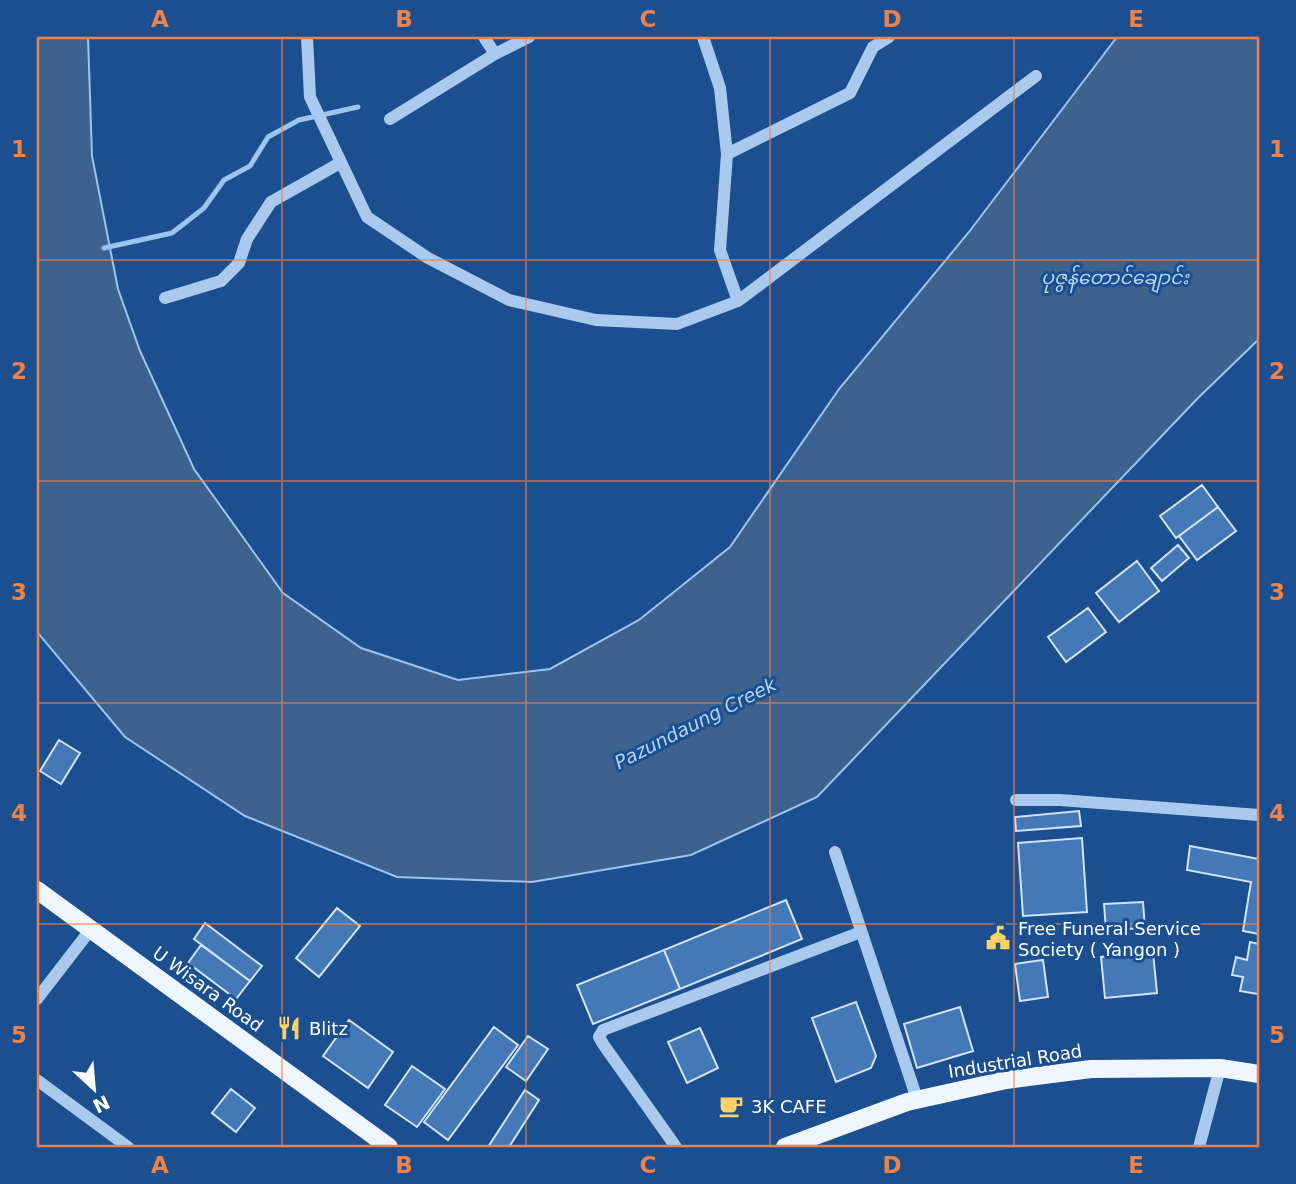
<svg xmlns="http://www.w3.org/2000/svg" width="1296" height="1184" font-family="'DejaVu Sans','Noto Sans Myanmar',sans-serif">
	<style>
		.water { fill: #3c6290; stroke: #9cc4f0; stroke-width: 2 }
		.lines { fill: none; stroke-linecap: round; stroke-linejoin: round }
		.stream { stroke: #9cc4f0; stroke-width: 5 }
		.building { fill: #4478b7; stroke: #cfe3fa; stroke-width: 2 }
		.minor { stroke: #a9c9ee; stroke-width: 12 }
		.major { stroke: #f0f6ff; stroke-width: 18 }
		.grid { fill: none; stroke: #ee8249; stroke-width: 2; stroke-opacity: 0.55 }
		.labels { text-anchor: middle; dominant-baseline: central; stroke-width: 6; stroke-linejoin: round; paint-order: stroke }
		.poi-label { font-size: 18px; fill: #fff; stroke: #1b4f8f; text-anchor: start }
		.street-label { font-size: 18px; fill: #fff; stroke: #1b4f8f }
		.water-label { font-size: 19px; font-style: italic; fill: #b5d3f5; stroke: #1b4f8f }
		.neatline { fill: none; stroke: #ee8249; stroke-width: 2.5 }
		.grid-label { font-size: 23px; text-anchor: middle; font-weight: bold; fill: #ee8249 }
	</style>
	<rect width="100%" height="100%" fill="#1b4f8f"/>
	<!-- water -->
	<path class="water" d="M 37,37 L 88,37 L 92,156 L 118,289 L 140,351 L 194,469 L 283,593 L 361,648 L 458,680 L 550,669 L 639,620 L 730,547 L 839,389 L 969,232 L 1117,37 L 1259,37 L 1259,339 L 1198,398 L 817,797 L 691,855 L 532,882 L 397,877 L 245,816 L 125,737 L 37,632 Z"/>
	<g class="lines">
		<!-- stream -->
		<path class="stream" d="M 104,248 L 172,233 L 204,208 L 224,180 L 250,166 L 268,137 L 299,120 L 358,107"/>
	</g>
	<!-- building -->
	<path class="building" d="M 1202,485 L 1218,507 L 1176,538 L 1160,516 Z
		M 1218,507 L 1236,531 L 1197,560 L 1179,536 Z
		M 1178,545 L 1189,558 L 1162,581 L 1151,568 Z
		M 1137,561 L 1159,591 L 1119,622 L 1096,593 Z
		M 1088,608 L 1106,632 L 1066,662 L 1048,637 Z
		M 59,740 L 80,753 L 61,784 L 40,771 Z
		M 1079,811 L 1081,826 L 1016,831 L 1015,817 Z
		M 1082,838 L 1087,912 L 1023,916 L 1018,843 Z
		M 1190,846 L 1259,859 L 1259,934 L 1243,931 L 1251,882 L 1187,870 Z
		M 786,900 L 802,939 L 680,989 L 664,950 Z
		M 1143,902 L 1145,928 L 1106,930 L 1104,904 Z
		M 337,908 L 360,926 L 319,977 L 296,958 Z
		M 205,923 L 262,966 L 250,981 L 194,939 Z
		M 1250,942 L 1259,944 L 1258,994 L 1240,991 L 1243,977 L 1232,975 L 1236,957 L 1247,960 Z
		M 201,945 L 250,981 L 236,999 L 188,963 Z
		M 664,950 L 680,989 L 593,1024 L 577,985 Z
		M 1153,952 L 1157,993 L 1105,998 L 1101,957 Z
		M 1043,960 L 1048,997 L 1020,1001 L 1015,964 Z
		M 856,1002 L 876,1056 L 871,1068 L 836,1082 L 812,1018 Z
		M 960,1007 L 973,1051 L 917,1068 L 904,1024 Z
		M 349,1020 L 393,1052 L 368,1088 L 323,1056 Z
		M 494,1027 L 518,1045 L 448,1140 L 424,1122 Z
		M 700,1028 L 718,1068 L 687,1083 L 668,1042 Z
		M 528,1036 L 548,1049 L 526,1081 L 506,1067 Z
		M 412,1066 L 445,1089 L 417,1127 L 385,1105 Z
		M 231,1089 L 255,1108 L 236,1132 L 212,1113 Z
		M 525,1090 L 539,1100 L 509,1147 L 488,1147 Z"/>
	<g class="lines">
		<!-- minor -->
		<path class="minor" d="M 307,37 L 310,97 L 367,217 L 428,258 L 509,300 L 596,320 L 677,324 L 738,301 L 1036,76
			M 484,37 L 495,54
			M 703,37 L 720,88 L 727,154 L 720,250 L 738,301
			M 390,119 L 495,54 L 529,37
			M 727,154 L 850,93 L 873,47 L 889,37
			M 165,298 L 221,281 L 239,263 L 247,239 L 271,202 L 340,163
			M 1016,800 L 1060,800 L 1259,815
			M 835,852 L 917,1099
			M 37,999 L 91,929
			M 37,1080 L 128,1147
			M 676,1147 L 603,1044 L 599,1037 L 603,1030 L 861,932
			M 1199,1147 L 1220,1068"/>
		<!-- major -->
		<path class="major" d="M 37,890 L 389,1147
			M 785,1147 L 907,1102 L 1006,1080 L 1091,1069 L 1220,1068 L 1259,1074"/>
	</g>
	<!-- grid -->
	<path class="grid" d="M 282,37 L 282,1147M 526,37 L 526,1147M 770,37 L 770,1147M 1014,37 L 1014,1147M 37,260 L 1259,260M 37,481 L 1259,481M 37,703 L 1259,703M 37,924 L 1259,924"/>
	<!-- icons -->
	<defs>
		<g id="civic-bare" transform="scale(1.89)"><path d="M-.6-6.5H3V-4.5H.6V-3L4-1V1h2V6H-6V1h2V-1L-.6-3ZM-1.2 2.5V6h2.4V2.5Z" fill="#ffd166" stroke="#1b4f8f" stroke-width="2.5" paint-order="stroke"/></g>
		<g id="restaurant-bare" transform="scale(1.89)"><path d="M-5-6h1v4h1v-4h1v4h1v-4h1v5L-1.5 .5V6h-2V.5L-5-1ZM5-6V6H3V1.5H1.5Q1.5-4 5-6Z" fill="#ffd166" stroke="#1b4f8f" stroke-width="2.5" paint-order="stroke"/></g>
		<g id="cafe-bare" transform="scale(1.89)"><path d="M-5.5-4.5H6V0H3Q3 3.5 0 3.5H-2.5Q-5.5 3.5-5.5 0ZM3-3.2v2h1.7v-2ZM-6 4.5H4V6H-6Z" fill="#ffd166" stroke="#1b4f8f" stroke-width="2.5" paint-order="stroke"/></g>
	</defs>
	<g fill-rule="evenodd">
		<use href="#civic-bare" x="998" y="938"/>
		<use href="#restaurant-bare" x="289" y="1028"/>
		<use href="#cafe-bare" x="731" y="1106"/>
	</g>
	<g class="labels">
		<!-- poi labels -->
		<g class="poi-label">
			<text x="1018" y="928">Free Funeral Service<tspan x="1018" dy="21">Society ( Yangon )</tspan></text>
			<text x="309" y="1028">Blitz</text>
			<text x="751" y="1106">3K CAFE</text>
		</g>
		<!-- street labels -->
		<g class="street-label">
			<text transform="translate(208 989) rotate(36)">U Wisara Road</text>
			<text transform="translate(1015 1061) rotate(-9)">Industrial Road</text>
		</g>
		<!-- water labels -->
		<g class="water-label">
			<text x="1115" y="277">ပုဇွန်တောင်ချောင်း</text>
			<text transform="translate(695 723) rotate(-27)">Pazundaung Creek</text>
		</g>
	</g>
	<!-- border -->
	<rect width="1296" height="1184" fill="none" stroke="#1b4f8f" stroke-width="77"/>
	<!-- north arrow -->
	<g transform="translate(94 1089) rotate(154)" stroke="#1b4f8f" stroke-width="5" paint-order="stroke">
	<path d="M0-5L12 26L0 18L-12 26Z" fill="#ffffff"/>
	<text y="-10" font-size="19" font-weight="bold" text-anchor="middle" fill="#ffffff">N</text>
	</g>
	<rect x="38" y="38" width="1220" height="1108" class="neatline"/>
	<g class="grid-label">
		<text x="160" y="27">A</text>
		<text x="404" y="27">B</text>
		<text x="648" y="27">C</text>
		<text x="892" y="27">D</text>
		<text x="1136" y="27">E</text>
		<text x="19" y="157">1</text>
		<text x="1277" y="157">1</text>
		<text x="19" y="379">2</text>
		<text x="1277" y="379">2</text>
		<text x="19" y="600">3</text>
		<text x="1277" y="600">3</text>
		<text x="19" y="821">4</text>
		<text x="1277" y="821">4</text>
		<text x="19" y="1043">5</text>
		<text x="1277" y="1043">5</text>
		<text x="160" y="1173">A</text>
		<text x="404" y="1173">B</text>
		<text x="648" y="1173">C</text>
		<text x="892" y="1173">D</text>
		<text x="1136" y="1173">E</text>
	</g>
</svg>
